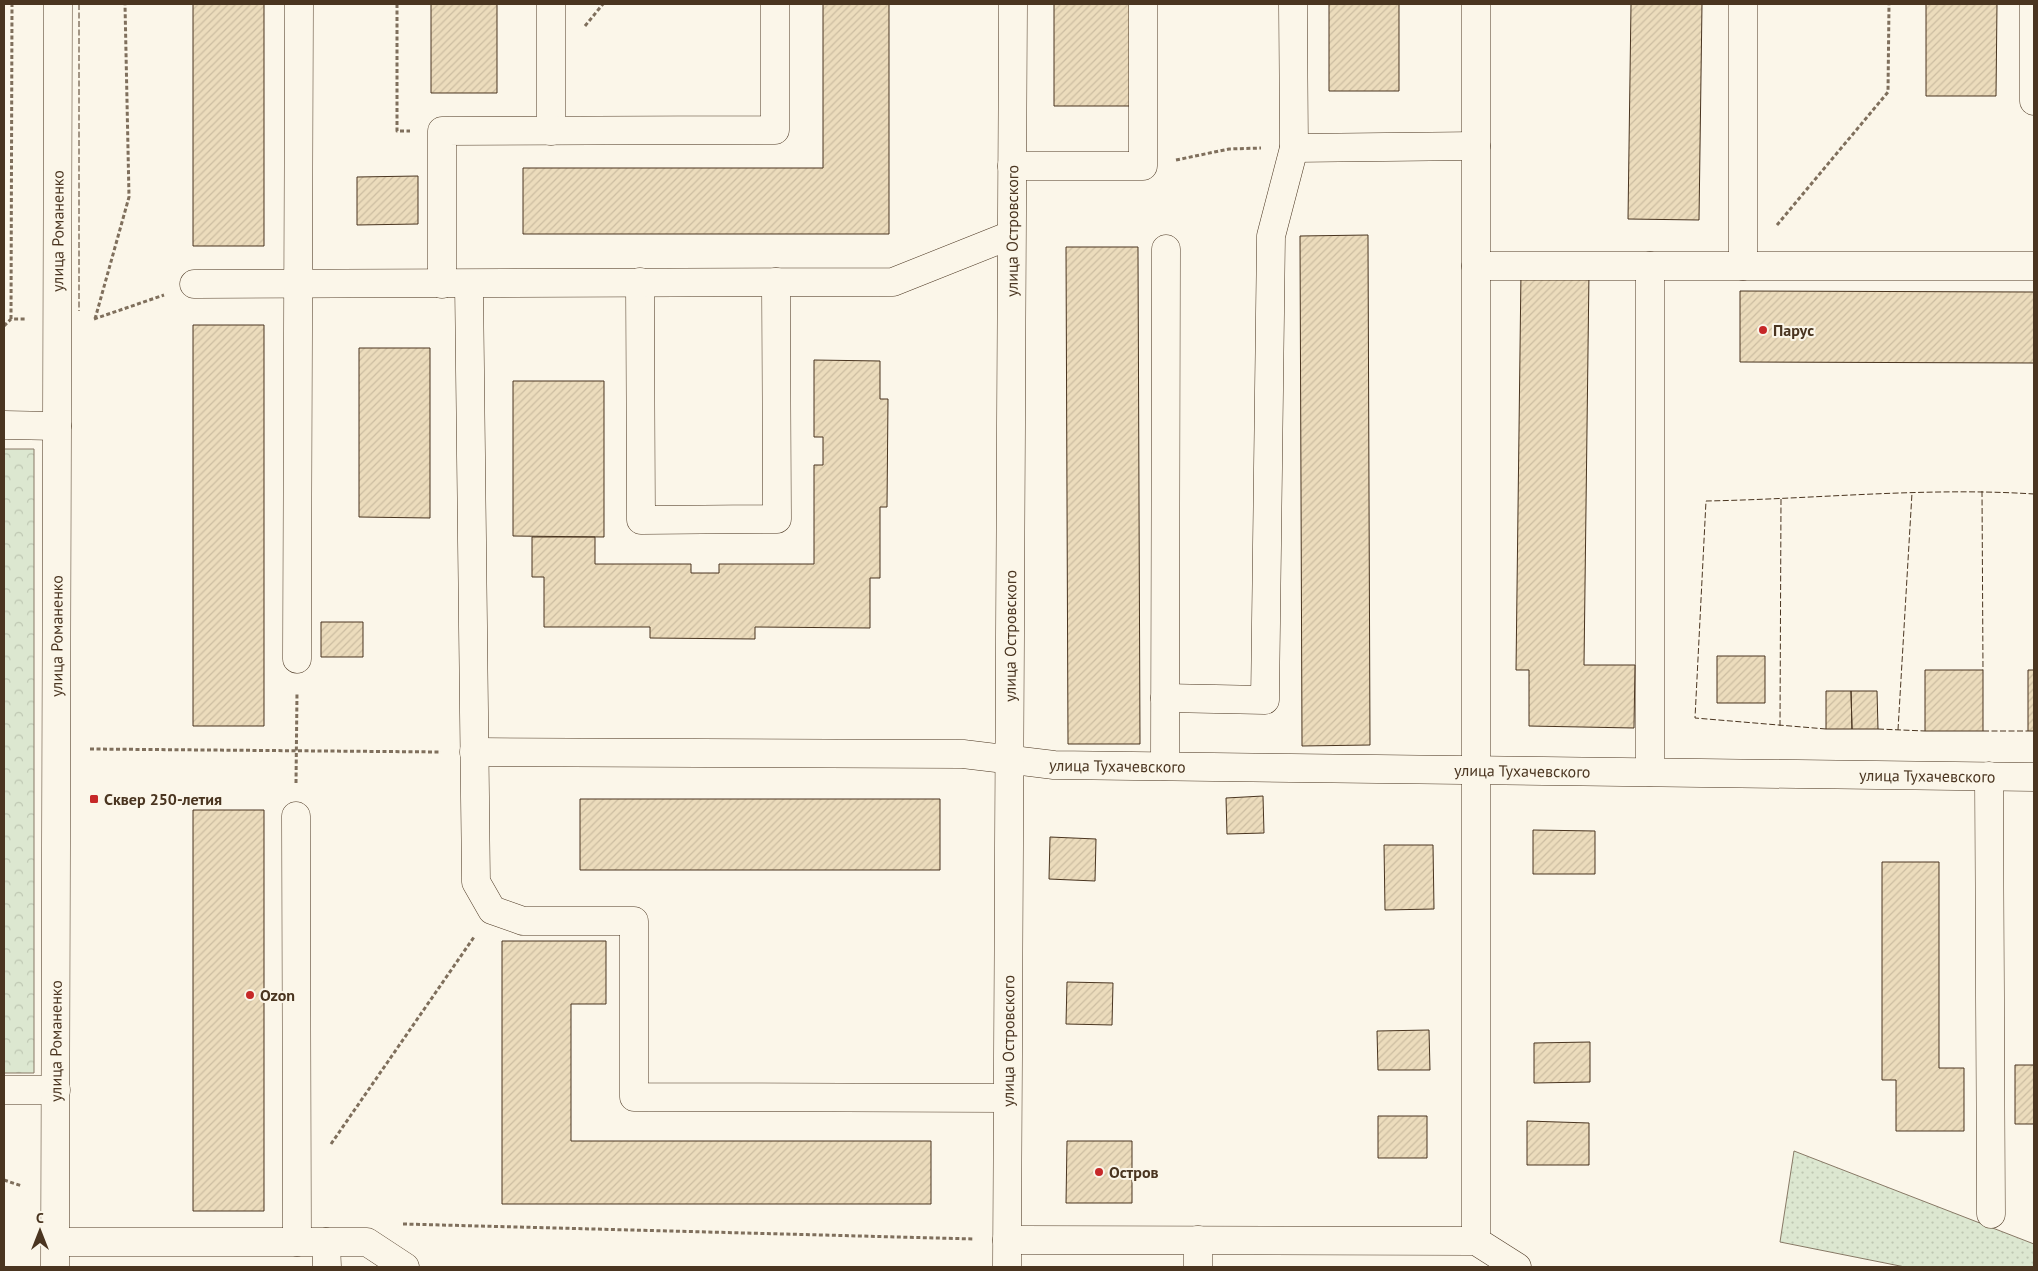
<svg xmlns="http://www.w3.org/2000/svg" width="2038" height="1271" font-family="'PT Sans',sans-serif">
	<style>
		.grass { fill: url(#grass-dots); stroke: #887966 }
		.park { fill: url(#park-crowns); stroke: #887966 }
		.building { fill: url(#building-hatch); stroke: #4a3520 }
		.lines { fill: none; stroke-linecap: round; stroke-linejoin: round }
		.minor-casing { stroke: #4a3520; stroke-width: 29 }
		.major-casing { stroke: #4a3520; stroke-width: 29 }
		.path { stroke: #7f6f5c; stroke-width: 3; stroke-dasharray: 4 2.5; stroke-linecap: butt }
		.minor { stroke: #fbf6e9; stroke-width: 28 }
		.major { stroke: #fbf6e9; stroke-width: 28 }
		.fence { stroke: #4a3520; stroke-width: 1; stroke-dasharray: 6 2.5; stroke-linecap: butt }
		.poi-dot { fill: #c62828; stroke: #fbf6e9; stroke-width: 2 }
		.labels { text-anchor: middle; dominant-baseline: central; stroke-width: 4; stroke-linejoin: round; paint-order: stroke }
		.street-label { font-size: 16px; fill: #4a3520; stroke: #fbf6e9 }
		.poi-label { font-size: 16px; font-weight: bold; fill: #4a3520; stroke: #fbf6e9; text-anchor: start }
	</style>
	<defs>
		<pattern id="grass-dots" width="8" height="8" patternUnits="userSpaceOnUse" patternTransform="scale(1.25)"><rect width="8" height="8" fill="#dce7d0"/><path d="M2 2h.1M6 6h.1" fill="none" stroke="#bec7b2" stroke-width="1.8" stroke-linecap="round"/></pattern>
		<pattern id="park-crowns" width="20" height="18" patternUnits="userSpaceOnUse" patternTransform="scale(1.25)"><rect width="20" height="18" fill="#dce7d0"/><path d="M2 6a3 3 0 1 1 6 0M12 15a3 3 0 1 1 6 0" fill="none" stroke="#bec7b2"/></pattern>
		<pattern id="building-hatch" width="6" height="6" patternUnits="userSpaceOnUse" patternTransform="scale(1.25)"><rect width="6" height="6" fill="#ecdcbc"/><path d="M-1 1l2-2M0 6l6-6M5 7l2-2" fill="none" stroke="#ccbda1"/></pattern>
	</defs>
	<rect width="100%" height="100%" fill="#fbf6e9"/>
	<!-- grass -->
	<path class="grass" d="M 1794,1151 L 2034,1244 L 2034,1267 L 1905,1267 L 1780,1242 Z"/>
	<!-- park -->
	<path class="park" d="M 4,449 L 34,449 L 34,1073 L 4,1073 Z"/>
	<!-- building -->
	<path class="building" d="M 193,4 L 264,4 L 264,246 L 193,246 Z
		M 431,4 L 497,4 L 497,93 L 431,93 Z
		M 823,4 L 889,4 L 889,234 L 523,234 L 523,168 L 823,168 Z
		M 1054,4 L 1131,4 L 1131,106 L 1054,106 Z
		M 1329,4 L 1399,4 L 1399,91 L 1329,91 Z
		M 1631,4 L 1702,4 L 1699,220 L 1628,219 Z
		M 1926,4 L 1997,4 L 1996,96 L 1926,96 Z
		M 418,176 L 418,224 L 357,225 L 357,177 Z
		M 1368,235 L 1370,745 L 1302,746 L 1300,236 Z
		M 1066,247 L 1138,247 L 1140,744 L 1068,744 Z
		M 1521,271 L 1589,272 L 1584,665 L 1635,665 L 1634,728 L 1529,726 L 1529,670 L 1516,670 Z
		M 1740,291 L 2034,292 L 2034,363 L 1740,362 Z
		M 193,325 L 264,325 L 264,726 L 193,726 Z
		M 359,348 L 430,348 L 430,518 L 359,517 Z
		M 814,360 L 880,361 L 880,399 L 888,399 L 887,507 L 880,507 L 880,578 L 870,578 L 870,628 L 755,627 L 755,639 L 650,638 L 650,627 L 544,627 L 544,577 L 532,577 L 532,537 L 595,537 L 595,564 L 691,564 L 691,573 L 719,573 L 719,564 L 814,564 L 814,465 L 823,465 L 823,437 L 814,437 Z
		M 513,381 L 604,381 L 604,537 L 513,536 Z
		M 321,622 L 363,622 L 363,657 L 321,657 Z
		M 1717,656 L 1765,656 L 1765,703 L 1717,703 Z
		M 1925,670 L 1983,670 L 1983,731 L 1925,731 Z
		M 2028,670 L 2034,670 L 2034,731 L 2028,731 Z
		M 1826,691 L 1851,691 L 1852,729 L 1826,729 Z
		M 1851,691 L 1877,691 L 1878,729 L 1852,729 Z
		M 1263,796 L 1264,833 L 1227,834 L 1226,798 Z
		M 580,799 L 940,799 L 940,870 L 580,870 Z
		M 193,810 L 264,810 L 264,1211 L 193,1211 Z
		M 1533,830 L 1595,831 L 1595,874 L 1533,874 Z
		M 1050,837 L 1096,839 L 1095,881 L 1049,879 Z
		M 1384,845 L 1433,845 L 1434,909 L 1385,910 Z
		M 1882,862 L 1939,862 L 1939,1068 L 1964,1068 L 1964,1131 L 1896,1131 L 1896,1080 L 1882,1080 Z
		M 502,941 L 606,941 L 606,1004 L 571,1004 L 571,1141 L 931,1141 L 931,1204 L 502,1204 Z
		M 1067,982 L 1113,983 L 1112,1025 L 1066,1024 Z
		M 1429,1030 L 1430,1070 L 1378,1070 L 1377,1031 Z
		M 1590,1042 L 1590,1082 L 1534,1083 L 1534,1043 Z
		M 2015,1065 L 2034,1065 L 2034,1124 L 2015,1124 Z
		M 1378,1116 L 1427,1116 L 1427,1158 L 1378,1158 Z
		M 1527,1121 L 1589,1123 L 1589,1165 L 1527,1165 Z
		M 1067,1141 L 1132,1141 L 1132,1203 L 1066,1203 Z"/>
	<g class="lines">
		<!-- minor casing -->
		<g class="minor-casing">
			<g id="minor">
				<path d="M 551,4 L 551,131"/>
				<path d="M 1476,4 L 1476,1241"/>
				<path d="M 1743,4 L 1743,266"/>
				<path d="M 2034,101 L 2034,4"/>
				<path d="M 1294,148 L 1476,146"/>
				<path d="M 1012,166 L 1143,166 L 1143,4"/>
				<path d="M 1476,266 L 2034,266"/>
				<path d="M 1650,266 L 1650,772"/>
				<path d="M 640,282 L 641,520 L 777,519 L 776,282"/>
				<path d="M 194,284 L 893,282 L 1011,235"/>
				<path d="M 442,284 L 442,131 L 775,130 L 775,4"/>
				<path d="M 469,284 L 476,882 L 492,910 L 523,921 L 634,921 L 634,1097 L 1007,1098"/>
				<path d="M 4,425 L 57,426"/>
				<path d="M 297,659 L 299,4"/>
				<path d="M 1165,698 L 1265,700 L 1271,236 L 1294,148 L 1293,4"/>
				<path id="s1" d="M 474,752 L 963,754 L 1054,765 L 2034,777"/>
				<path d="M 1165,766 L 1166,249"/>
				<path d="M 1989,776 L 1991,1214"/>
				<path d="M 296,816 L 297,1242"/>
				<path d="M 4,1090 L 56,1090"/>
				<path d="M 1007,1240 L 1476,1241 L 1517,1267"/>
				<path d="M 1198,1240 L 1198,1267"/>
				<path d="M 55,1242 L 367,1242 L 405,1267"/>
				<path d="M 326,1242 L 327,1267"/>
				<path id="s2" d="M 1007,1267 L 1013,4"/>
			</g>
		</g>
		<!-- major casing -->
		<g class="major-casing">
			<g id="major">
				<path id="s3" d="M 55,1267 L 58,4"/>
			</g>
		</g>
		<!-- path -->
		<path class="path" d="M 397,4 L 397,131 L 410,131
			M 585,26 L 603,4
			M 1176,160 L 1229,149 L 1261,148
			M 1777,225 L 1888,92 L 1889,4
			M 11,319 L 12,4
			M 94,319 L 164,295
			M 95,319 L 129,197 L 125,4
			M 4,326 L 11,319 L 25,319
			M 90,749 L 441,752
			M 296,783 L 297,692
			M 331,1144 L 474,937
			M 4,1180 L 22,1186
			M 403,1224 L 974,1239"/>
		<!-- minor -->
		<use href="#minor" class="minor"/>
		<!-- major -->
		<use href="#major" class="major"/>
		<!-- fence -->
		<path class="fence" d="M 79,4 L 79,311
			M 1982,491 L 1983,670
			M 1780,726 L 1781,499
			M 1826,729 L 1695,718 L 1706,501 C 1816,499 1925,487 2034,494
			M 1878,729 L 1925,731
			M 1898,730 L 1912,493
			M 1983,731 L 2028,731"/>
	</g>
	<!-- markers -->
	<g class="poi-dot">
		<circle cx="1763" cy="330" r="5"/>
		<rect x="89" y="794" width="10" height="10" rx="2.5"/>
		<circle cx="250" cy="995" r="5"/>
		<circle cx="1099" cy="1172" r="5"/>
	</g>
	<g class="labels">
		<!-- street labels -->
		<g class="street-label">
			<text stroke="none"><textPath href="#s3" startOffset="1036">улица Романенко</textPath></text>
			<text stroke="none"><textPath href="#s2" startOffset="1036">улица Островского</textPath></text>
			<text stroke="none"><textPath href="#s3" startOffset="631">улица Романенко</textPath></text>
			<text stroke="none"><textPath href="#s2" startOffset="631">улица Островского</textPath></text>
			<text stroke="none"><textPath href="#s1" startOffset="644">улица Тухачевского</textPath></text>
			<text stroke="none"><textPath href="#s1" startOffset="1049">улица Тухачевского</textPath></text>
			<text stroke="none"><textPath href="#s1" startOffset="1454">улица Тухачевского</textPath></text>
			<text stroke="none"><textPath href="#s3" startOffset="226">улица Романенко</textPath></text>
			<text stroke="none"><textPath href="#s2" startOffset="226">улица Островского</textPath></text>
		</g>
		<!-- poi labels -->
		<g class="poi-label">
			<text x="1773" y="330">Парус</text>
			<text x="104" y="799">Сквер 250-летия</text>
			<text x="260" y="995">Ozon</text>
			<text x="1109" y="1172">Остров</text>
		</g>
	</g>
	<!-- border -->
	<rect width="2038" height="1271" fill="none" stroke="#4a3520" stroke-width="10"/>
	<!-- north arrow -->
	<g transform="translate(40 1231)" stroke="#fbf6e9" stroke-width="4" paint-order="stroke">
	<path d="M0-4L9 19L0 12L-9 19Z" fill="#4a3520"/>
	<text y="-8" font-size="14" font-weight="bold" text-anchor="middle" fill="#4a3520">С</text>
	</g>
</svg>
